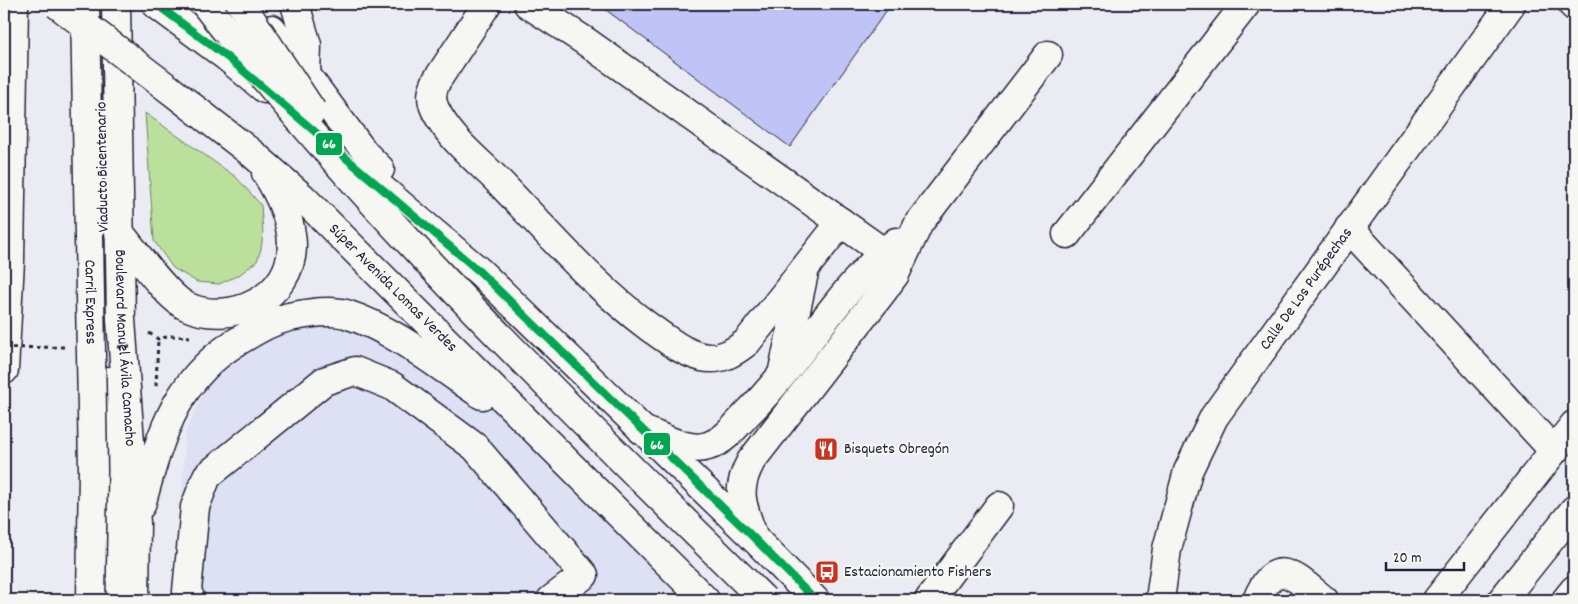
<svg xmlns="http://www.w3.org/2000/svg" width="1578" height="604" font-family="Dekko,sans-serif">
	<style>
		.built { fill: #dee0f4 }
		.green { fill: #bae09b; stroke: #6e816b }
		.building { fill: #c0c3f5; stroke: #22223b }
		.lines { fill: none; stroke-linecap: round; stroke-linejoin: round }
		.minor-casing { stroke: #22223b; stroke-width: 31 }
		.major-casing { stroke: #22223b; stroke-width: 31 }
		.highway-casing { stroke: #22223b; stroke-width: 31 }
		.path { stroke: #22223b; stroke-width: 3; stroke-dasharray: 4 4; stroke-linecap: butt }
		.minor { stroke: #f6f6f2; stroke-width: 28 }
		.major { stroke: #f6f6f2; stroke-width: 28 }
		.highway { stroke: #f6f6f2; stroke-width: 28 }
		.major-bridge-casing { stroke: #22223b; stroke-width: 31; stroke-linecap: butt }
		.highway-bridge-casing { stroke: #22223b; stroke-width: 31; stroke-linecap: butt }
		.path-bridge { stroke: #22223b; stroke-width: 3; stroke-dasharray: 4 4; stroke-linecap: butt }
		.major-bridge { stroke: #f6f6f2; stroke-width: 28 }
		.highway-bridge { stroke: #f6f6f2; stroke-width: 28 }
		.bus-1-casing { stroke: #f6f6f2; stroke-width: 11 }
		.bus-1 { stroke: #00a651; stroke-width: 8 }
		.labels { text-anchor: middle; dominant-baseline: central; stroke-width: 4.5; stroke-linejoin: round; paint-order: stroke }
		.street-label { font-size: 16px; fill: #22223b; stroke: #f6f6f2 }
		.poi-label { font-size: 16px; fill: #22223b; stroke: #f6f6f2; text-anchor: start }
		.line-badge { stroke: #f6f6f2; stroke-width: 2 }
		.badge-label { font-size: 14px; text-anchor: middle; font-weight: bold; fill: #fff }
	</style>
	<rect width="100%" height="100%" fill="#ebecf3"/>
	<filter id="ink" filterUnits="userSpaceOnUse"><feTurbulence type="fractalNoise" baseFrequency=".02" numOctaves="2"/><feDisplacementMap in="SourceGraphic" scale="10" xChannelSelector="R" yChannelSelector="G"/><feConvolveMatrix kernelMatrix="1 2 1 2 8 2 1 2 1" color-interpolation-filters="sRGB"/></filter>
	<g filter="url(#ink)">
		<!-- built -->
		<path class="built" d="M 343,317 L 450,374 L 607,503 L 705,600 L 177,600 L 185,433 L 212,374 L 268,337 Z"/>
		<!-- green -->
		<path class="green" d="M 145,113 L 236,177 L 261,205 L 263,233 L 261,249 L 257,261 L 239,275 L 219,284 L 197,282 L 173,268 L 154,241 Z"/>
		<!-- building -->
		<path class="building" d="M 598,4 L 891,4 L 790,147 Z"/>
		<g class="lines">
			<!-- minor casing -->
			<g class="minor-casing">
				<g id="minor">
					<path d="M 295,4 L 307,45 L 306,74"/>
					<path d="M 487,4 L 437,80 C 432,90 430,98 435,109 C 450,141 482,163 505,188 C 552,237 595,287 649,327 C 666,339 682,352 702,357 C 720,361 733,353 747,342 L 841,222"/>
					<path d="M 528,4 L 585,41 L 883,252 L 895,274"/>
					<path d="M 1572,4 L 1574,6"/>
					<path d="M 1349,228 L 1554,451"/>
					<path d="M 1067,234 L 1246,4"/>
					<path d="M 783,370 L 804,273"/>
					<path d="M 642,430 C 660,436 689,453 708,446 C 724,441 735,427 746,415 C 800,362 837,290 896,242"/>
					<path d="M 754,538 C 743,507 734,492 751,461 L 883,291 L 895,274 L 919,223 L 1048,55"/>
					<path d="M 191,600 L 187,591 L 195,507 L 207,476 L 324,381 L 355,371 L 392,386 L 475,447 L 584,575 L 551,600"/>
					<path d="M 929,600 L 999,506"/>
					<path id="s1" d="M 1160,600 L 1167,549 L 1188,471 L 1214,417 L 1511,4"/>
					<path d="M 1257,600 C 1276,553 1296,578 1324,600"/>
					<path d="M 1437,600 L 1574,425"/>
					<path d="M 1502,600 L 1574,510"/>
					<path d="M 1566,600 L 1574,590"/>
				</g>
			</g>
			<!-- major casing -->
			<g class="major-casing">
				<g id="major">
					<path id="s2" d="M 116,4 L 121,320 L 136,523 L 135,600"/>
					<path d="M 156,4 L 227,57 L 265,89"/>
					<path d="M 272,29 L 365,154 L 380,169"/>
					<path id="s3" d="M 169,89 L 254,155 L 302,197 L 705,600"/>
					<path d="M 343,156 L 480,272 L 754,538 L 815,600"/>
					<path d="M 119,232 C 135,251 166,296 186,306 C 230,327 293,298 292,244 C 291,218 280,195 266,173"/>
					<path d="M 141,505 C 161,434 176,375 245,337 C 260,328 272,321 289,317 C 306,314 329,309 346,314 C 396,330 438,366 482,395"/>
				</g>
			</g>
			<!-- highway casing -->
			<g class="highway-casing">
				<path id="highway" d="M 4,370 L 10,261 L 14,4
					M 108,600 L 108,381"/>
			</g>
			<!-- path -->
			<path class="path" d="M 149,333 L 158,339 L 171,336 L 190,337
				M 156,386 L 158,339"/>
			<!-- minor -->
			<use href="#minor" class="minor"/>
			<!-- major -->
			<use href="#major" class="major"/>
			<!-- highway -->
			<use href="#highway" class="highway"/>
			<!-- major-bridge casing -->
			<g class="major-bridge-casing">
				<path id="major-bridge" d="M 57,4 L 169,89"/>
			</g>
			<!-- highway-bridge casing -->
			<g class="highway-bridge-casing">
				<g id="highway-bridge">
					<path id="s4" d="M 85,4 L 93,470 L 91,600"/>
					<path d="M 205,4 C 372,219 571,409 764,600"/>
					<path d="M 241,4 L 312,111"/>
				</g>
			</g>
			<!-- path-bridge -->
			<path class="path-bridge" d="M 118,347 L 132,347
				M 4,348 L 64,347"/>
			<!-- major-bridge -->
			<use href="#major-bridge" class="major-bridge"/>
			<!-- highway-bridge -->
			<use href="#highway-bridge" class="highway-bridge"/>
			<!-- bus-1 casing -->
			<g class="bus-1-casing">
				<path id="bus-1" d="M 156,4 L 227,57 L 480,272 L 754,538 L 815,600"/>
			</g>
			<!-- bus-1 -->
			<use href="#bus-1" class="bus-1"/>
		</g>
	</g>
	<!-- icons -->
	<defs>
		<g id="restaurant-square" transform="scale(1.25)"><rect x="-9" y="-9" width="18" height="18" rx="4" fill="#c8321e" stroke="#f6f6f2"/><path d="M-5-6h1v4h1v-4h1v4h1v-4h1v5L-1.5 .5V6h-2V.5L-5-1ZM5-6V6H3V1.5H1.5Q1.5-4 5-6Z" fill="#fff"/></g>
		<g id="bus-square" transform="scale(1.25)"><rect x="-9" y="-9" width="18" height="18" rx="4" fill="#c8321e" stroke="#f6f6f2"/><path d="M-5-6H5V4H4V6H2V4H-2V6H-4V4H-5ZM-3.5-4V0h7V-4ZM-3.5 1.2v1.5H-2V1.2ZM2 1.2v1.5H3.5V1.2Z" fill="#fff"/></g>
	</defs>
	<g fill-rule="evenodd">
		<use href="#restaurant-square" x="826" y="449"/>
		<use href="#bus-square" x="827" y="572"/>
	</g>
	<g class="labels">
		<!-- street labels -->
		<g class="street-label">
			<text transform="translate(103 167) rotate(-91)">Viaducto Bicentenario</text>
			<text stroke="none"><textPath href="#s3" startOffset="300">Súper Avenida Lomas Verdes</textPath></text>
			<text stroke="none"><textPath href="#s1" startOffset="350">Calle De Los Purépechas</textPath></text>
			<text stroke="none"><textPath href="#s4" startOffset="298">Carril Express</textPath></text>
			<text stroke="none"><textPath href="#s2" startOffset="344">Boulevard Manuel Ávila Camacho</textPath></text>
		</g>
		<!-- poi labels -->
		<g class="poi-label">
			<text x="844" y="449">Bisquets Obregón</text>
			<text x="844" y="572">Estacionamiento Fishers</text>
		</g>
	</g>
	<g class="line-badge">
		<rect x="315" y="132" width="28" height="24" rx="5" fill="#00a651"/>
		<rect x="643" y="432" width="28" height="24" rx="5" fill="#00a651"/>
	</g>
	<g class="badge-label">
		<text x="329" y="148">66</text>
		<text x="657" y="449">66</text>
	</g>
	<!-- margin -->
	<rect width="1578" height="604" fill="none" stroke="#f6f6f2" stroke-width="20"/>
	<rect x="10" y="10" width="1558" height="584" fill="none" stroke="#22223b" stroke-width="2" filter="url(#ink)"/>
	<!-- scale -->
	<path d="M1386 562v8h78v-8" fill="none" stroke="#22223b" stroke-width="2.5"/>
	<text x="1393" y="562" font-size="15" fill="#22223b" stroke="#f6f6f2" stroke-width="4" paint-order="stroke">20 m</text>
</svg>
